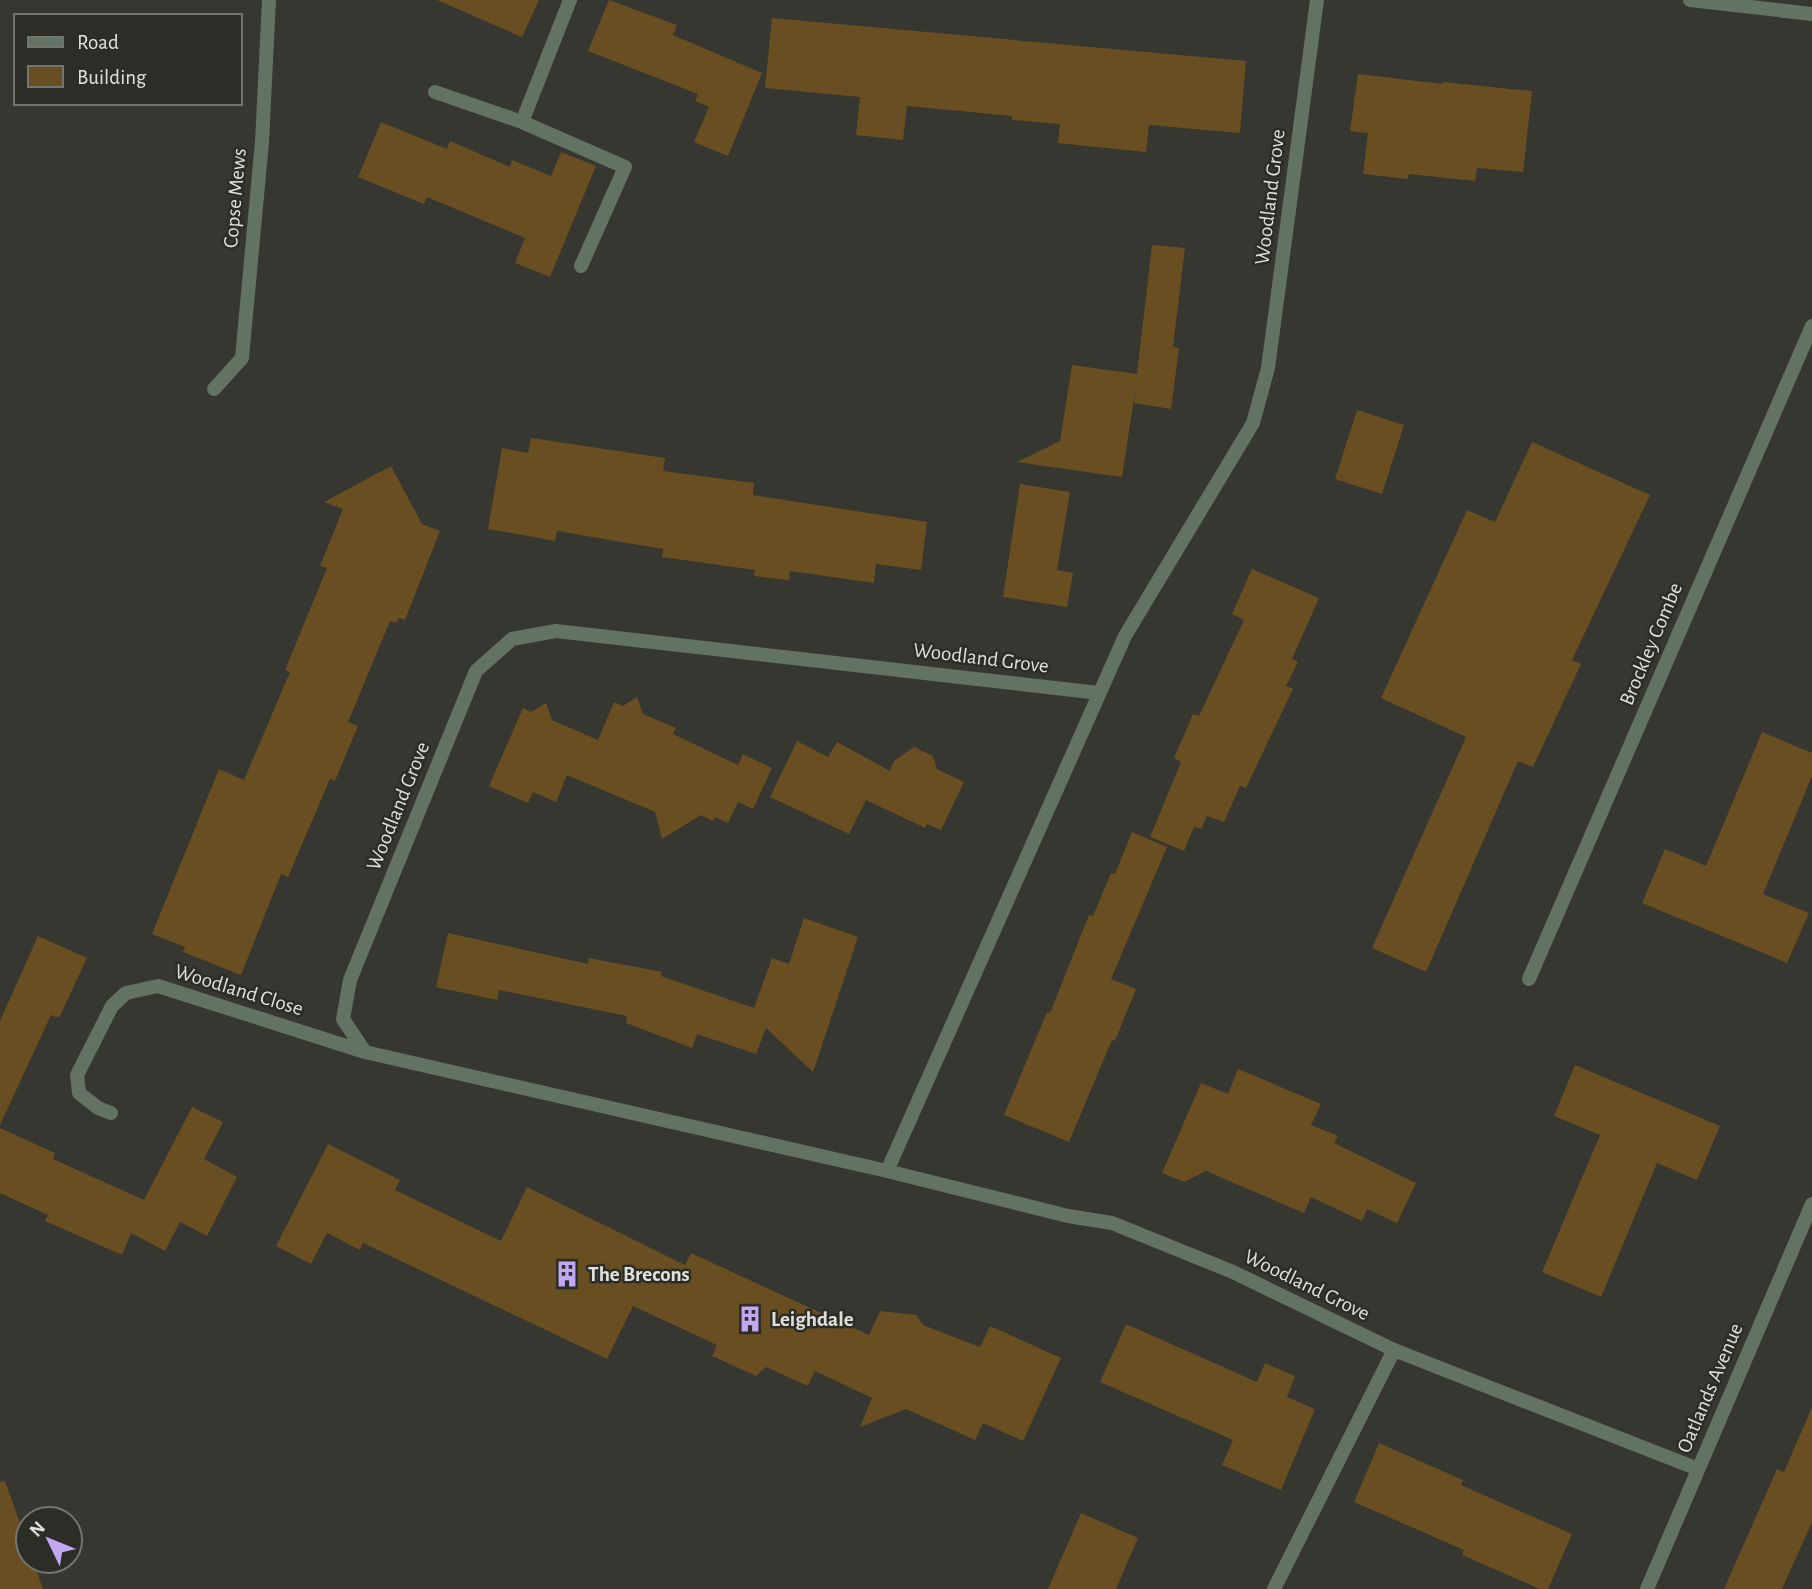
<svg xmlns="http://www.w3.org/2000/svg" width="1812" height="1589" font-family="'Alegreya Sans',sans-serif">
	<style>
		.building { fill: #684e21 }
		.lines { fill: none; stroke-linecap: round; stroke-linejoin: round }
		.lane { stroke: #627364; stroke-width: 14 }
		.street { stroke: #627364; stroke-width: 14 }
		.labels { text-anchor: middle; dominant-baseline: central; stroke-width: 5; stroke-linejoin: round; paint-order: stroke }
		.street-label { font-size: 21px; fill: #e0e1dc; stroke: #2c2d26 }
		.poi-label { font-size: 21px; font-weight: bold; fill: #e0e1dc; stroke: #2c2d26; text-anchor: start }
	</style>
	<rect width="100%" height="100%" fill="#363730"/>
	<!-- building -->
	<path class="building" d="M 437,0 L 539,0 L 522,37 Z
		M 609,0 L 677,25 L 673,35 L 762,73 L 728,156 L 694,142 L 709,107 L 695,101 L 698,94 L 588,51 Z
		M 772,18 L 1246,61 L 1240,133 L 1149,125 L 1146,152 L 1058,143 L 1060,124 L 1012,120 L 1012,116 L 907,106 L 903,140 L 856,135 L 860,97 L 765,88 Z
		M 1358,74 L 1443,84 L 1443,82 L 1532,91 L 1523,172 L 1477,168 L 1475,181 L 1409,174 L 1408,179 L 1363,174 L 1368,133 L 1350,131 Z
		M 381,122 L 447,149 L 450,141 L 510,167 L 512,160 L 551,176 L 561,152 L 596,166 L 550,277 L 515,263 L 525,238 L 427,197 L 424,204 L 358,177 Z
		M 1152,245 L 1185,248 L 1173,347 L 1179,348 L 1171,409 L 1134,403 L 1136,385 L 1122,477 L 1017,462 L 1060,441 L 1072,365 L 1137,374 Z
		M 1357,410 L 1404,425 L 1382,494 L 1335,479 Z
		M 531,438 L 665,458 L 663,471 L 754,483 L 753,495 L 927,522 L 921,570 L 876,564 L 874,583 L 790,571 L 789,580 L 754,576 L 755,570 L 662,557 L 663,549 L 557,531 L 555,541 L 488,529 L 502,448 L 528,453 Z
		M 1532,442 L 1650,495 L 1572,660 L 1581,664 L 1533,767 L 1518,761 L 1426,972 L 1372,948 L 1466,737 L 1381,698 L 1467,510 L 1495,522 Z
		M 391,466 L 422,524 L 440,531 L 405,620 L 399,618 L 396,623 L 390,621 L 348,722 L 358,726 L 335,781 L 330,779 L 288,877 L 281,874 L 241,975 L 183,952 L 185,947 L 152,934 L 219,769 L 244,780 L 290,672 L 285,670 L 327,568 L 320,566 L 343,509 L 324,502 Z
		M 1020,484 L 1070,492 L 1057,570 L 1073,573 L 1067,607 L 1003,597 Z
		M 1252,569 L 1319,598 L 1292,659 L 1298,662 L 1286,686 L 1293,689 L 1246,788 L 1240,786 L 1224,822 L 1207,816 L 1201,829 L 1194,827 L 1184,851 L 1150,837 L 1181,762 L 1174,758 L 1193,714 L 1199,716 L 1244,620 L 1232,614 Z
		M 637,697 L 643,714 L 676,728 L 673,734 L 738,765 L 743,754 L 772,768 L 753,809 L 738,802 L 728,823 L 715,817 L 713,821 L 701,815 L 662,839 L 655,812 L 567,775 L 556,802 L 533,792 L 528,803 L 489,786 L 523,708 L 531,712 L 546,703 L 552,720 L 598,740 L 614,702 L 623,706 Z
		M 1762,732 L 1812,753 L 1812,776 L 1763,894 L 1809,913 L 1787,963 L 1642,903 L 1665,849 L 1706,866 Z
		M 797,741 L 828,757 L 837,742 L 890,771 L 894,761 L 914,747 L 933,756 L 937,769 L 964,782 L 941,830 L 927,824 L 925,828 L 866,800 L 849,834 L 770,797 Z
		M 1132,832 L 1167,847 L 1111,979 L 1136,989 L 1115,1041 L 1112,1040 L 1069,1142 L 1004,1115 L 1047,1012 L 1050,1013 L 1089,915 L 1093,916 L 1111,873 L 1115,874 Z
		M 804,918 L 858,937 L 813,1072 L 766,1028 L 756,1054 L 697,1034 L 692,1048 L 626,1023 L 627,1016 L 499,990 L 497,1000 L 436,987 L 448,933 L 588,964 L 589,958 L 662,972 L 661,976 L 754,1008 L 772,958 L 789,964 Z
		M 38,936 L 87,958 L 59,1018 L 51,1015 L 0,1125 L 0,1021 Z
		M 1575,1065 L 1720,1126 L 1697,1180 L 1657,1163 L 1601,1297 L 1542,1272 L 1600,1135 L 1554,1116 Z
		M 1238,1069 L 1321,1104 L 1311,1125 L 1338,1136 L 1334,1143 L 1416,1183 L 1397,1223 L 1367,1209 L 1362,1221 L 1311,1197 L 1304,1213 L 1206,1171 L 1184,1182 L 1162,1173 L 1201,1083 L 1228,1094 Z
		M 192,1107 L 223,1122 L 204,1159 L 237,1177 L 207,1236 L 180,1222 L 165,1251 L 131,1233 L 122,1255 L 45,1221 L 48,1215 L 0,1193 L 0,1128 L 55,1153 L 53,1159 L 144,1200 Z
		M 328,1144 L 400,1180 L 395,1190 L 501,1241 L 527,1187 L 685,1265 L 691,1253 L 869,1335 L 880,1311 L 916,1315 L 923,1325 L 980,1347 L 990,1326 L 1061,1358 L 1023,1441 L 983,1423 L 975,1440 L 906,1409 L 860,1427 L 872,1398 L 815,1371 L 808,1386 L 766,1367 L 756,1376 L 712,1356 L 717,1345 L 633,1306 L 607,1359 L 363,1243 L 360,1250 L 327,1233 L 311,1264 L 276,1246 Z
		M 1126,1324 L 1257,1382 L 1265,1363 L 1295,1376 L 1287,1397 L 1315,1409 L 1281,1490 L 1222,1465 L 1233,1440 L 1100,1382 Z
		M 1812,1407 L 1812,1522 L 1782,1589 L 1724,1589 L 1777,1469 L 1784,1472 Z
		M 1379,1443 L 1463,1480 L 1461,1485 L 1572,1534 L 1548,1589 L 1540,1589 L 1462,1555 L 1464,1550 L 1354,1502 Z
		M 5,1481 L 28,1546 L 28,1561 L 33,1561 L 43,1589 L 0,1589 L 0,1482 Z
		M 1081,1513 L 1138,1538 L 1116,1589 L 1048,1589 Z"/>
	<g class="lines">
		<!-- lane -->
		<path class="lane" d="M 214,389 L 242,358 L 262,142 L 269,0"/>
		<!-- street -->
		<path class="street" d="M 1690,0 L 1812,14
			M 435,92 L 522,122 L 625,167 L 581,266
			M 522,122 L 570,0
			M 1529,979 L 1812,326
			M 365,1052 L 343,1019 L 350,980 L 476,671 L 512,639 L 556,631 L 1099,693
			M 111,1113 L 98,1108 L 79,1093 L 77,1075 L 112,1006 L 126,993 L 158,986 L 365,1052 L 887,1171 L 1068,1216 L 1112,1223 L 1233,1272 L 1394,1350 L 1698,1469
			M 887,1171 L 1125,636 L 1253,423 L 1268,368 L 1317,0
			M 1274,1589 L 1394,1350
			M 1647,1589 L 1812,1204"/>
	</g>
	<!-- icons -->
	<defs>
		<g id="building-bare" transform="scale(2.1)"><path d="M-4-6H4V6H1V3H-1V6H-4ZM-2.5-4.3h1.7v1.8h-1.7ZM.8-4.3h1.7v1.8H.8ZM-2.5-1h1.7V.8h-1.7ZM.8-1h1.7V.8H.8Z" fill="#c2a8f2" stroke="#2c2d26" stroke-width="2.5" paint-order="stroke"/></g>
	</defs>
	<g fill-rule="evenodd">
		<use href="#building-bare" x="567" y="1274"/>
		<use href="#building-bare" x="750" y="1319"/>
	</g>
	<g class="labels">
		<!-- street labels -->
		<g class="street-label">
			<text transform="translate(1270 197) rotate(-83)">Woodland Grove</text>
			<text transform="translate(235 198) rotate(-85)">Copse Mews</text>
			<text transform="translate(1651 644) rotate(-67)">Brockley Combe</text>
			<text transform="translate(981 658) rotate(7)">Woodland Grove</text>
			<text transform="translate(398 806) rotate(-68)">Woodland Grove</text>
			<text transform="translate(239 990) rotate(17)">Woodland Close</text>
			<text transform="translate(1307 1285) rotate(26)">Woodland Grove</text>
			<text transform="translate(1710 1388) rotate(-67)">Oatlands Avenue</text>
		</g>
		<!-- poi labels -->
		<g class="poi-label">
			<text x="588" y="1274">The Brecons</text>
			<text x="771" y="1319">Leighdale</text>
		</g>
	</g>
	<!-- legend -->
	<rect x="14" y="14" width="228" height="91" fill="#2c2d26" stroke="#74756f" stroke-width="2"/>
	<rect x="28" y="37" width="35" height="10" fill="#627364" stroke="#74756f" stroke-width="2"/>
	<text x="77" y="49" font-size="21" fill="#e0e1dc">Road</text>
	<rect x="28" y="66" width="35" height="21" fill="#684e21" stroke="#74756f" stroke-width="2"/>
	<text x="77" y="84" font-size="21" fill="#e0e1dc">Building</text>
	<!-- north arrow -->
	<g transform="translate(49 1540) rotate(313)"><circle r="33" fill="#2c2d26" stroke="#74756f" stroke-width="2"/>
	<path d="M0-5L12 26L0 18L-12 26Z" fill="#c2a8f2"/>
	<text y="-10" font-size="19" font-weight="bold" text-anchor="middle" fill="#e0e1dc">N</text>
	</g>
</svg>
